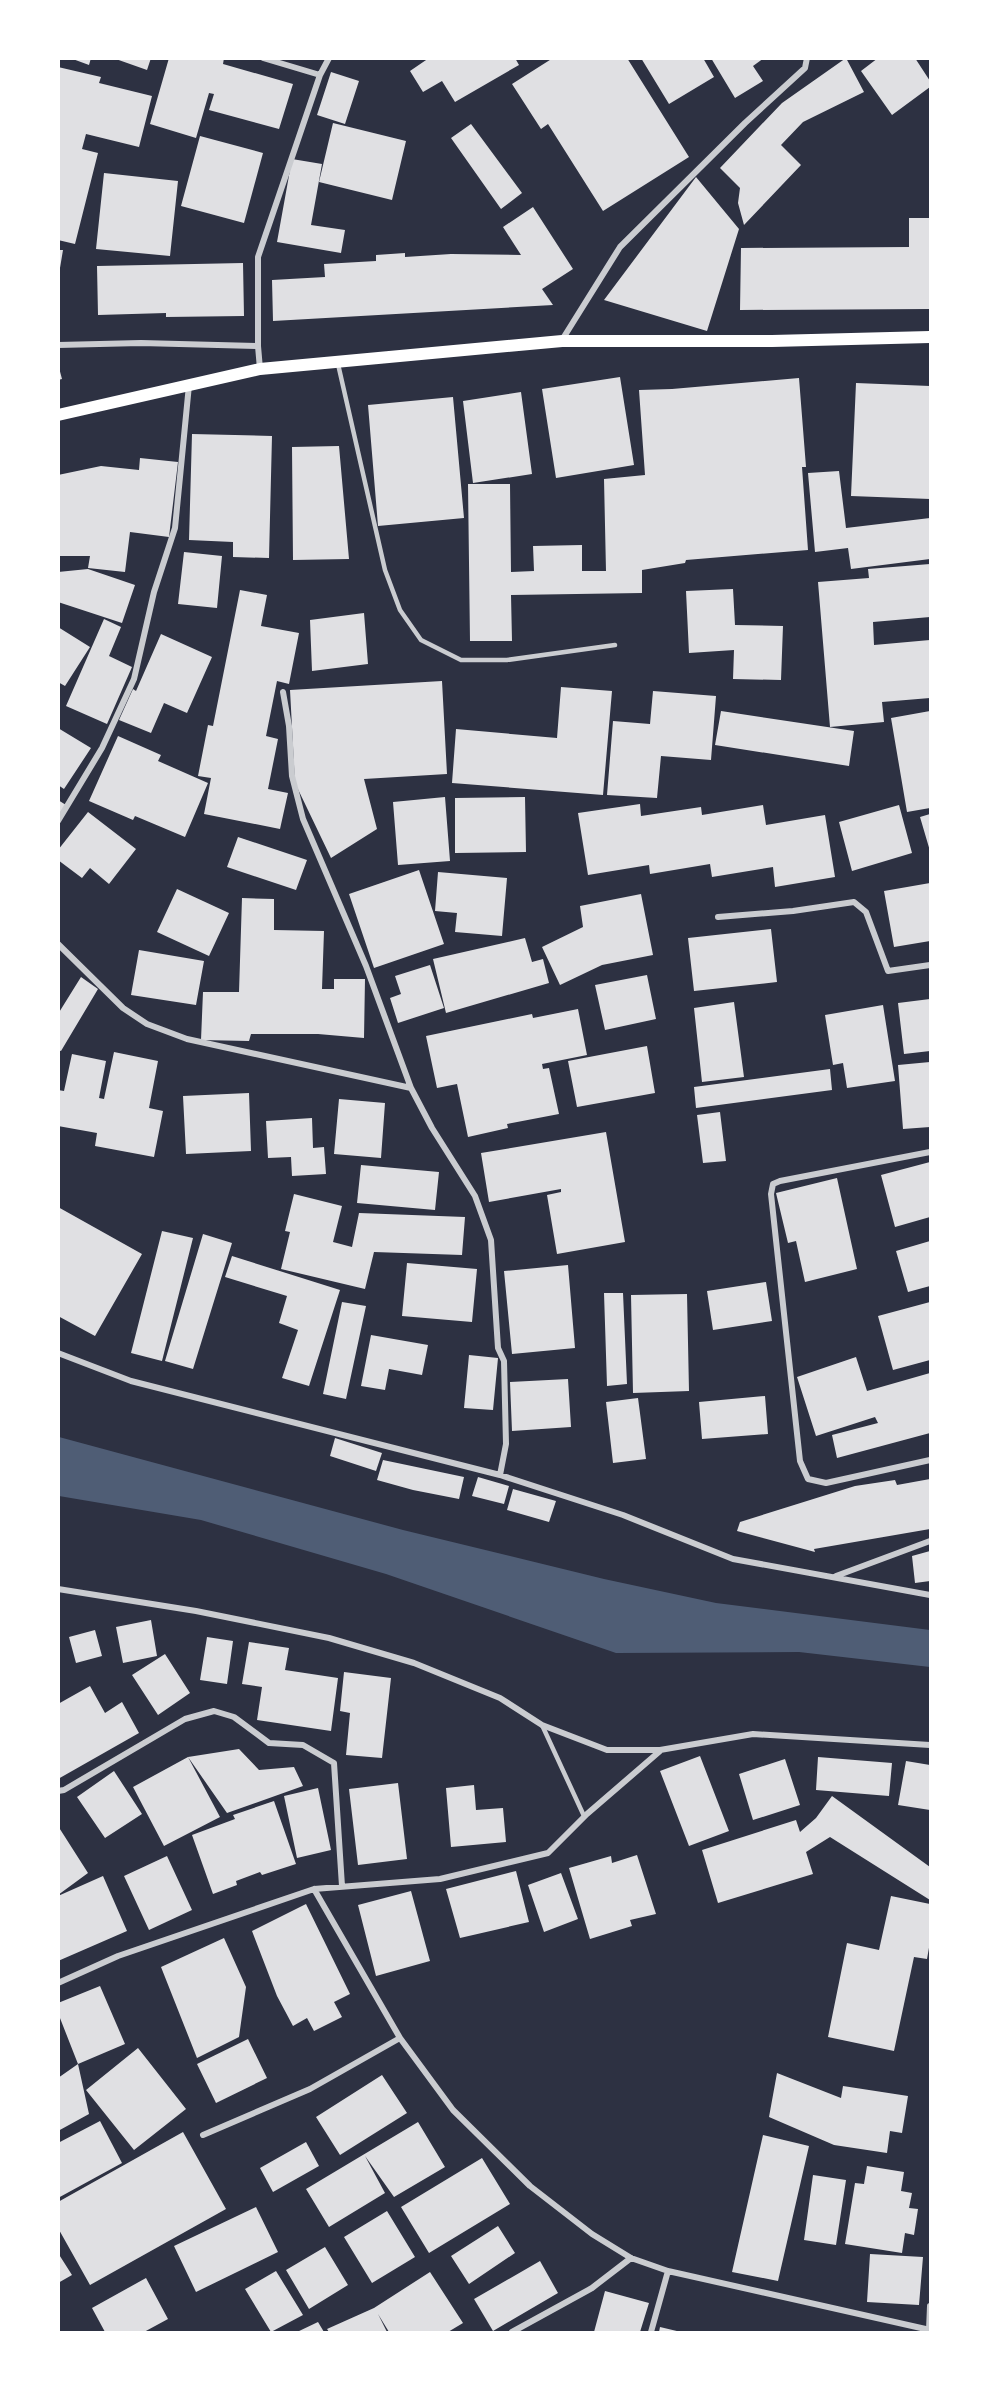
<svg xmlns="http://www.w3.org/2000/svg" width="989" height="2391" font-family="Inter,sans-serif">
	<style>
		.water { fill: #4f5d75 }
		.building { fill: #e0e0e3 }
		.lines { fill: none; stroke-linecap: round; stroke-linejoin: round }
		.service { stroke: #caccd0; stroke-width: 4.5 }
		.minor { stroke: #caccd0; stroke-width: 6 }
		.secondary { stroke: #fff; stroke-width: 12 }
	</style>
	<rect width="100%" height="100%" fill="#2d3142"/>
	<!-- water -->
	<path class="water" d="M 59,1437 L 403,1530 L 604,1579 L 716,1603 L 930,1630 L 930,1667 L 799,1652 L 616,1653 L 386,1574 L 201,1520 L 59,1496 Z"/>
	<!-- building -->
	<path class="building" d="M 70,58 L 91,58 L 89,65 Z
		M 113,58 L 151,58 L 147,70 Z
		M 169,58 L 224,58 L 223,64 L 293,84 L 279,129 L 209,110 L 214,94 L 209,93 L 196,138 L 150,124 Z
		M 429,58 L 515,58 L 519,65 L 455,102 L 442,81 L 423,92 L 410,71 Z
		M 553,58 L 627,58 L 689,157 L 603,211 L 548,124 L 541,129 L 512,84 Z
		M 641,58 L 703,58 L 714,77 L 669,104 Z
		M 711,58 L 764,58 L 753,66 L 763,81 L 735,98 Z
		M 846,58 L 864,92 L 803,122 L 781,145 L 801,165 L 744,225 L 738,203 L 740,188 L 720,168 L 782,103 Z
		M 878,58 L 915,58 L 930,81 L 930,87 L 892,115 L 861,71 Z
		M 58,67 L 101,77 L 99,83 L 152,96 L 139,147 L 86,134 L 82,149 L 98,153 L 75,244 L 58,240 Z
		M 331,72 L 359,81 L 345,124 L 317,115 Z
		M 333,123 L 406,141 L 392,200 L 319,182 Z
		M 471,124 L 522,193 L 501,209 L 451,138 Z
		M 200,136 L 263,153 L 244,223 L 181,206 Z
		M 292,159 L 322,164 L 311,225 L 345,230 L 341,253 L 277,242 Z
		M 104,173 L 178,181 L 170,256 L 96,249 Z
		M 696,177 L 739,229 L 707,331 L 604,300 Z
		M 533,207 L 573,269 L 542,289 L 553,305 L 273,321 L 272,280 L 325,277 L 324,264 L 376,261 L 376,255 L 405,253 L 405,257 L 451,254 L 521,255 L 503,227 Z
		M 909,218 L 930,218 L 930,309 L 740,310 L 741,248 L 909,247 Z
		M 58,250 L 63,250 L 60,268 L 58,268 Z
		M 243,263 L 244,316 L 166,317 L 166,313 L 98,315 L 97,266 Z
		M 58,364 L 62,379 L 58,380 Z
		M 620,377 L 634,465 L 556,478 L 542,389 Z
		M 799,378 L 806,467 L 802,467 L 808,550 L 686,560 L 685,563 L 642,570 L 642,593 L 511,595 L 512,641 L 470,641 L 468,484 L 510,484 L 511,572 L 534,571 L 533,546 L 582,545 L 582,571 L 606,571 L 604,479 L 645,475 L 639,390 L 672,389 Z
		M 856,383 L 930,386 L 930,499 L 851,496 Z
		M 521,392 L 532,474 L 473,483 L 463,401 Z
		M 453,397 L 464,518 L 378,526 L 368,405 Z
		M 192,434 L 272,436 L 269,558 L 233,557 L 233,542 L 189,540 Z
		M 339,446 L 349,559 L 293,560 L 292,447 Z
		M 140,458 L 178,462 L 169,537 L 130,532 L 125,572 L 88,568 L 90,556 L 58,556 L 58,475 L 101,466 L 139,470 Z
		M 839,471 L 846,528 L 930,518 L 930,559 L 851,569 L 848,548 L 815,552 L 808,473 Z
		M 184,552 L 222,556 L 217,608 L 178,604 Z
		M 930,564 L 930,617 L 873,622 L 874,645 L 930,640 L 930,698 L 882,702 L 884,722 L 830,727 L 818,582 L 869,578 L 868,569 Z
		M 88,569 L 135,585 L 122,623 L 58,602 L 58,572 Z
		M 733,589 L 735,625 L 783,626 L 781,680 L 733,679 L 734,650 L 689,653 L 686,591 Z
		M 240,590 L 267,595 L 261,626 L 299,633 L 289,684 L 277,681 L 266,736 L 278,739 L 268,789 L 288,793 L 280,829 L 204,814 L 211,778 L 198,776 L 208,725 L 213,726 Z
		M 364,613 L 368,664 L 312,671 L 310,620 Z
		M 104,619 L 121,627 L 109,656 L 132,667 L 107,724 L 66,706 Z
		M 58,627 L 90,647 L 65,686 L 58,682 Z
		M 161,634 L 212,657 L 187,713 L 164,703 L 151,733 L 119,720 L 133,689 L 136,691 Z
		M 442,681 L 447,774 L 364,779 L 377,829 L 331,858 L 295,783 L 290,690 Z
		M 561,687 L 612,691 L 603,795 L 452,783 L 456,729 L 557,738 Z
		M 653,691 L 716,696 L 711,760 L 661,756 L 657,798 L 607,795 L 613,721 L 650,724 Z
		M 721,711 L 854,731 L 849,766 L 715,745 Z
		M 930,711 L 930,808 L 907,812 L 891,718 Z
		M 58,728 L 91,748 L 64,789 L 58,785 Z
		M 118,736 L 161,755 L 158,761 L 208,783 L 185,837 L 135,816 L 133,820 L 89,801 Z
		M 445,797 L 450,861 L 398,865 L 393,802 Z
		M 525,797 L 526,852 L 455,853 L 455,798 Z
		M 58,800 L 66,805 L 58,816 Z
		M 640,804 L 641,816 L 701,807 L 702,815 L 763,805 L 766,825 L 825,815 L 835,877 L 775,887 L 773,867 L 712,877 L 710,864 L 650,874 L 649,865 L 588,875 L 578,813 Z
		M 899,805 L 912,853 L 852,871 L 839,822 Z
		M 88,812 L 136,849 L 109,884 L 90,868 L 82,878 L 58,860 L 58,850 Z
		M 930,814 L 930,851 L 920,817 Z
		M 238,837 L 307,860 L 296,890 L 227,867 Z
		M 419,870 L 444,944 L 374,968 L 349,894 Z
		M 438,872 L 507,878 L 502,936 L 455,932 L 457,913 L 435,911 Z
		M 930,883 L 930,941 L 894,947 L 884,891 Z
		M 177,889 L 229,913 L 209,956 L 157,932 Z
		M 641,894 L 653,955 L 602,965 L 560,985 L 542,947 L 583,927 L 580,906 Z
		M 242,898 L 274,899 L 274,930 L 324,931 L 322,989 L 334,989 L 334,979 L 365,979 L 364,1038 L 318,1034 L 251,1034 L 249,1041 L 201,1040 L 203,992 L 239,992 Z
		M 771,929 L 777,982 L 694,991 L 688,938 Z
		M 525,938 L 532,962 L 543,959 L 549,983 L 446,1013 L 433,959 Z
		M 139,950 L 204,961 L 196,1005 L 131,995 Z
		M 430,965 L 444,1008 L 398,1023 L 390,998 L 401,994 L 395,976 Z
		M 647,975 L 656,1019 L 605,1030 L 595,985 Z
		M 81,977 L 98,989 L 61,1051 L 58,1050 L 58,1014 Z
		M 930,999 L 930,1051 L 904,1054 L 898,1003 Z
		M 734,1002 L 744,1077 L 702,1082 L 694,1008 Z
		M 883,1005 L 895,1081 L 847,1088 L 843,1063 L 833,1065 L 825,1015 Z
		M 578,1009 L 587,1055 L 542,1064 L 543,1069 L 549,1068 L 559,1114 L 507,1124 L 508,1128 L 468,1137 L 457,1084 L 437,1088 L 426,1036 L 532,1014 L 533,1018 Z
		M 647,1046 L 655,1093 L 577,1107 L 568,1061 Z
		M 114,1052 L 158,1061 L 149,1108 L 163,1111 L 154,1157 L 95,1146 L 97,1133 L 58,1126 L 58,1090 L 64,1091 L 72,1054 L 106,1061 L 99,1098 L 104,1099 Z
		M 930,1062 L 930,1127 L 903,1129 L 898,1065 Z
		M 830,1069 L 832,1090 L 696,1108 L 694,1087 Z
		M 249,1093 L 251,1151 L 186,1154 L 183,1096 Z
		M 339,1099 L 385,1103 L 381,1158 L 334,1154 Z
		M 720,1112 L 726,1161 L 703,1163 L 697,1115 Z
		M 312,1118 L 313,1148 L 324,1147 L 326,1174 L 292,1176 L 291,1157 L 268,1158 L 266,1121 Z
		M 606,1132 L 625,1242 L 557,1254 L 547,1195 L 561,1192 L 561,1189 L 489,1202 L 481,1153 Z
		M 930,1162 L 930,1217 L 895,1227 L 881,1175 Z
		M 361,1165 L 439,1172 L 435,1210 L 357,1203 Z
		M 837,1178 L 857,1269 L 805,1282 L 796,1241 L 788,1243 L 776,1193 Z
		M 294,1194 L 342,1206 L 333,1242 L 352,1247 L 359,1213 L 465,1217 L 462,1255 L 374,1252 L 365,1289 L 281,1269 L 290,1232 L 285,1231 Z
		M 58,1207 L 142,1254 L 95,1336 L 58,1316 Z
		M 162,1231 L 193,1238 L 162,1361 L 131,1353 Z
		M 203,1234 L 232,1243 L 193,1369 L 165,1361 Z
		M 930,1241 L 930,1286 L 908,1292 L 896,1251 Z
		M 232,1256 L 340,1290 L 309,1386 L 282,1378 L 298,1330 L 279,1323 L 287,1296 L 225,1277 Z
		M 407,1263 L 477,1269 L 472,1322 L 402,1316 Z
		M 568,1265 L 575,1348 L 512,1354 L 504,1271 Z
		M 766,1282 L 772,1321 L 713,1330 L 707,1291 Z
		M 604,1293 L 623,1293 L 627,1384 L 607,1386 Z
		M 687,1294 L 689,1391 L 633,1393 L 631,1295 Z
		M 342,1302 L 366,1306 L 346,1399 L 323,1394 Z
		M 930,1302 L 930,1360 L 893,1370 L 878,1316 Z
		M 371,1335 L 428,1345 L 422,1375 L 389,1369 L 385,1390 L 361,1386 Z
		M 469,1355 L 498,1358 L 493,1410 L 464,1408 Z
		M 856,1357 L 867,1391 L 930,1373 L 930,1433 L 837,1458 L 832,1435 L 878,1423 L 875,1417 L 816,1436 L 797,1377 Z
		M 568,1379 L 571,1427 L 512,1431 L 510,1382 Z
		M 765,1396 L 768,1434 L 702,1439 L 699,1402 Z
		M 638,1398 L 646,1459 L 613,1463 L 606,1402 Z
		M 335,1438 L 382,1453 L 376,1471 L 330,1456 Z
		M 383,1460 L 464,1477 L 459,1499 L 413,1490 L 377,1480 Z
		M 478,1477 L 509,1486 L 504,1504 L 472,1496 Z
		M 930,1479 L 930,1529 L 814,1549 L 815,1552 L 737,1531 L 740,1522 L 855,1486 L 895,1480 L 897,1485 Z
		M 513,1489 L 556,1501 L 549,1522 L 507,1510 Z
		M 930,1551 L 930,1581 L 915,1583 L 912,1556 Z
		M 151,1620 L 157,1656 L 123,1663 L 116,1627 Z
		M 95,1630 L 102,1656 L 76,1663 L 69,1637 Z
		M 207,1637 L 233,1641 L 227,1684 L 200,1680 Z
		M 249,1642 L 289,1648 L 285,1670 L 338,1678 L 331,1731 L 257,1720 L 262,1687 L 242,1684 Z
		M 165,1654 L 190,1693 L 158,1715 L 132,1675 Z
		M 344,1672 L 391,1678 L 382,1758 L 346,1755 L 350,1713 L 340,1711 Z
		M 90,1686 L 105,1713 L 122,1702 L 139,1733 L 58,1779 L 58,1704 Z
		M 239,1749 L 259,1770 L 294,1767 L 303,1786 L 227,1813 L 188,1757 L 220,1817 L 164,1846 L 133,1787 L 188,1757 Z
		M 700,1756 L 729,1831 L 689,1846 L 660,1771 Z
		M 818,1757 L 892,1763 L 889,1796 L 816,1790 Z
		M 785,1759 L 800,1805 L 753,1820 L 739,1774 Z
		M 906,1761 L 930,1765 L 930,1810 L 898,1805 Z
		M 114,1771 L 142,1814 L 105,1838 L 77,1797 Z
		M 398,1783 L 407,1859 L 358,1865 L 349,1789 Z
		M 474,1785 L 476,1810 L 503,1808 L 506,1842 L 451,1847 L 446,1788 Z
		M 318,1788 L 331,1850 L 297,1858 L 284,1796 Z
		M 832,1796 L 930,1867 L 930,1900 L 830,1837 L 806,1852 L 813,1874 L 718,1903 L 702,1850 L 796,1820 L 800,1832 L 816,1818 Z
		M 274,1801 L 296,1864 L 262,1875 L 260,1872 L 236,1881 L 237,1885 L 213,1894 L 192,1835 L 235,1819 L 233,1815 Z
		M 58,1826 L 88,1873 L 58,1895 Z
		M 637,1855 L 656,1914 L 630,1920 L 632,1926 L 590,1939 L 569,1868 L 611,1856 L 612,1863 Z
		M 167,1856 L 192,1910 L 149,1930 L 124,1876 Z
		M 516,1871 L 529,1922 L 460,1938 L 446,1889 Z
		M 561,1873 L 578,1919 L 544,1932 L 528,1885 Z
		M 103,1876 L 127,1931 L 58,1961 L 58,1896 Z
		M 411,1891 L 430,1961 L 376,1976 L 358,1905 Z
		M 891,1896 L 930,1904 L 930,1942 L 927,1959 L 914,1957 L 894,2051 L 828,2037 L 847,1943 L 879,1950 Z
		M 306,1904 L 350,1994 L 334,2002 L 342,2017 L 314,2031 L 307,2018 L 293,2026 L 277,1996 L 252,1931 Z
		M 224,1938 L 246,1987 L 239,2037 L 197,2058 L 161,1967 Z
		M 100,1986 L 125,2044 L 78,2064 L 58,2013 L 58,2003 Z
		M 248,2039 L 267,2078 L 216,2103 L 197,2064 Z
		M 138,2048 L 186,2109 L 134,2150 L 86,2090 Z
		M 78,2064 L 89,2114 L 58,2131 L 58,2078 Z
		M 777,2073 L 841,2098 L 843,2086 L 908,2096 L 902,2133 L 890,2131 L 887,2153 L 834,2145 L 769,2117 Z
		M 382,2075 L 407,2113 L 340,2155 L 316,2117 Z
		M 100,2121 L 122,2163 L 58,2198 L 58,2143 Z
		M 418,2122 L 445,2167 L 394,2197 L 365,2156 L 385,2193 L 329,2227 L 306,2189 Z
		M 183,2132 L 226,2209 L 90,2285 L 58,2228 L 58,2202 Z
		M 763,2135 L 809,2146 L 778,2281 L 732,2272 Z
		M 306,2142 L 319,2166 L 273,2192 L 260,2168 Z
		M 482,2158 L 510,2204 L 429,2253 L 401,2207 Z
		M 867,2166 L 904,2172 L 901,2191 L 912,2193 L 909,2208 L 918,2209 L 914,2235 L 905,2233 L 902,2253 L 845,2244 L 855,2183 L 864,2184 Z
		M 813,2175 L 846,2180 L 836,2245 L 804,2240 Z
		M 256,2207 L 278,2252 L 196,2292 L 174,2246 Z
		M 387,2211 L 415,2257 L 372,2283 L 344,2237 Z
		M 498,2226 L 515,2253 L 469,2284 L 451,2256 Z
		M 325,2247 L 348,2285 L 309,2309 L 286,2270 Z
		M 58,2253 L 72,2275 L 58,2283 Z
		M 870,2254 L 923,2257 L 919,2305 L 867,2302 Z
		M 540,2261 L 558,2293 L 493,2331 L 474,2299 Z
		M 276,2271 L 303,2315 L 271,2332 L 245,2289 Z
		M 430,2272 L 463,2323 L 448,2332 L 389,2332 L 378,2314 L 387,2332 L 329,2332 L 327,2329 L 374,2308 Z
		M 146,2278 L 168,2319 L 144,2332 L 105,2332 L 92,2308 Z
		M 605,2291 L 649,2303 L 640,2332 L 594,2332 Z
		M 318,2322 L 324,2332 L 297,2332 Z
		M 660,2327 L 681,2332 L 659,2332 Z"/>
	<g class="lines">
		<!-- service -->
		<path class="service" d="M 338,364 L 385,570 L 400,610 L 421,640 L 461,660 L 507,660 L 615,645
			M 542,1725 L 584,1816"/>
		<!-- minor -->
		<path class="minor" d="M 320,75 L 329,58
			M 562,340 L 620,247 L 745,123 L 805,68 L 807,58
			M 58,345 L 141,343 L 258,346 L 260,369
			M 258,346 L 258,257 L 320,75 L 263,58
			M 283,692 L 289,726 L 292,776 L 303,819 L 366,966 L 411,1088
			M 58,821 L 102,748 L 134,679 L 154,592 L 175,528 L 189,385
			M 718,917 L 793,911 L 854,902 L 866,912 L 888,971 L 930,965
			M 58,944 L 123,1008 L 147,1024 L 187,1039 L 411,1088 L 432,1128 L 475,1196 L 491,1240 L 498,1348 L 504,1361 L 506,1444 L 500,1475
			M 930,1152 L 780,1181 L 773,1184 L 771,1194 L 800,1461 L 808,1479 L 826,1483 L 930,1460
			M 58,1353 L 131,1381 L 500,1475 L 623,1515 L 733,1559 L 930,1595
			M 836,1576 L 930,1541
			M 58,1589 L 196,1611 L 329,1638 L 414,1663 L 500,1698 L 542,1725 L 607,1750 L 660,1750 L 753,1734 L 930,1745
			M 58,1791 L 64,1790 L 185,1719 L 214,1711 L 234,1717 L 269,1743 L 303,1745 L 334,1763 L 342,1886
			M 314,1889 L 400,2038 L 453,2110 L 530,2186 L 592,2234 L 631,2258 L 668,2271 L 930,2330
			M 58,1983 L 118,1956 L 314,1889 L 440,1879 L 548,1853 L 587,1814 L 660,1751
			M 203,2135 L 310,2089 L 400,2038
			M 929,2330 L 930,2306
			M 512,2332 L 592,2288 L 631,2258
			M 651,2332 L 668,2271"/>
		<!-- secondary -->
		<path class="secondary" d="M 58,415 L 260,369 L 562,341 L 772,341 L 930,337"/>
	</g>
	<!-- border -->
	<rect width="989" height="2391" fill="none" stroke="#ffffff" stroke-width="120"/>
</svg>
